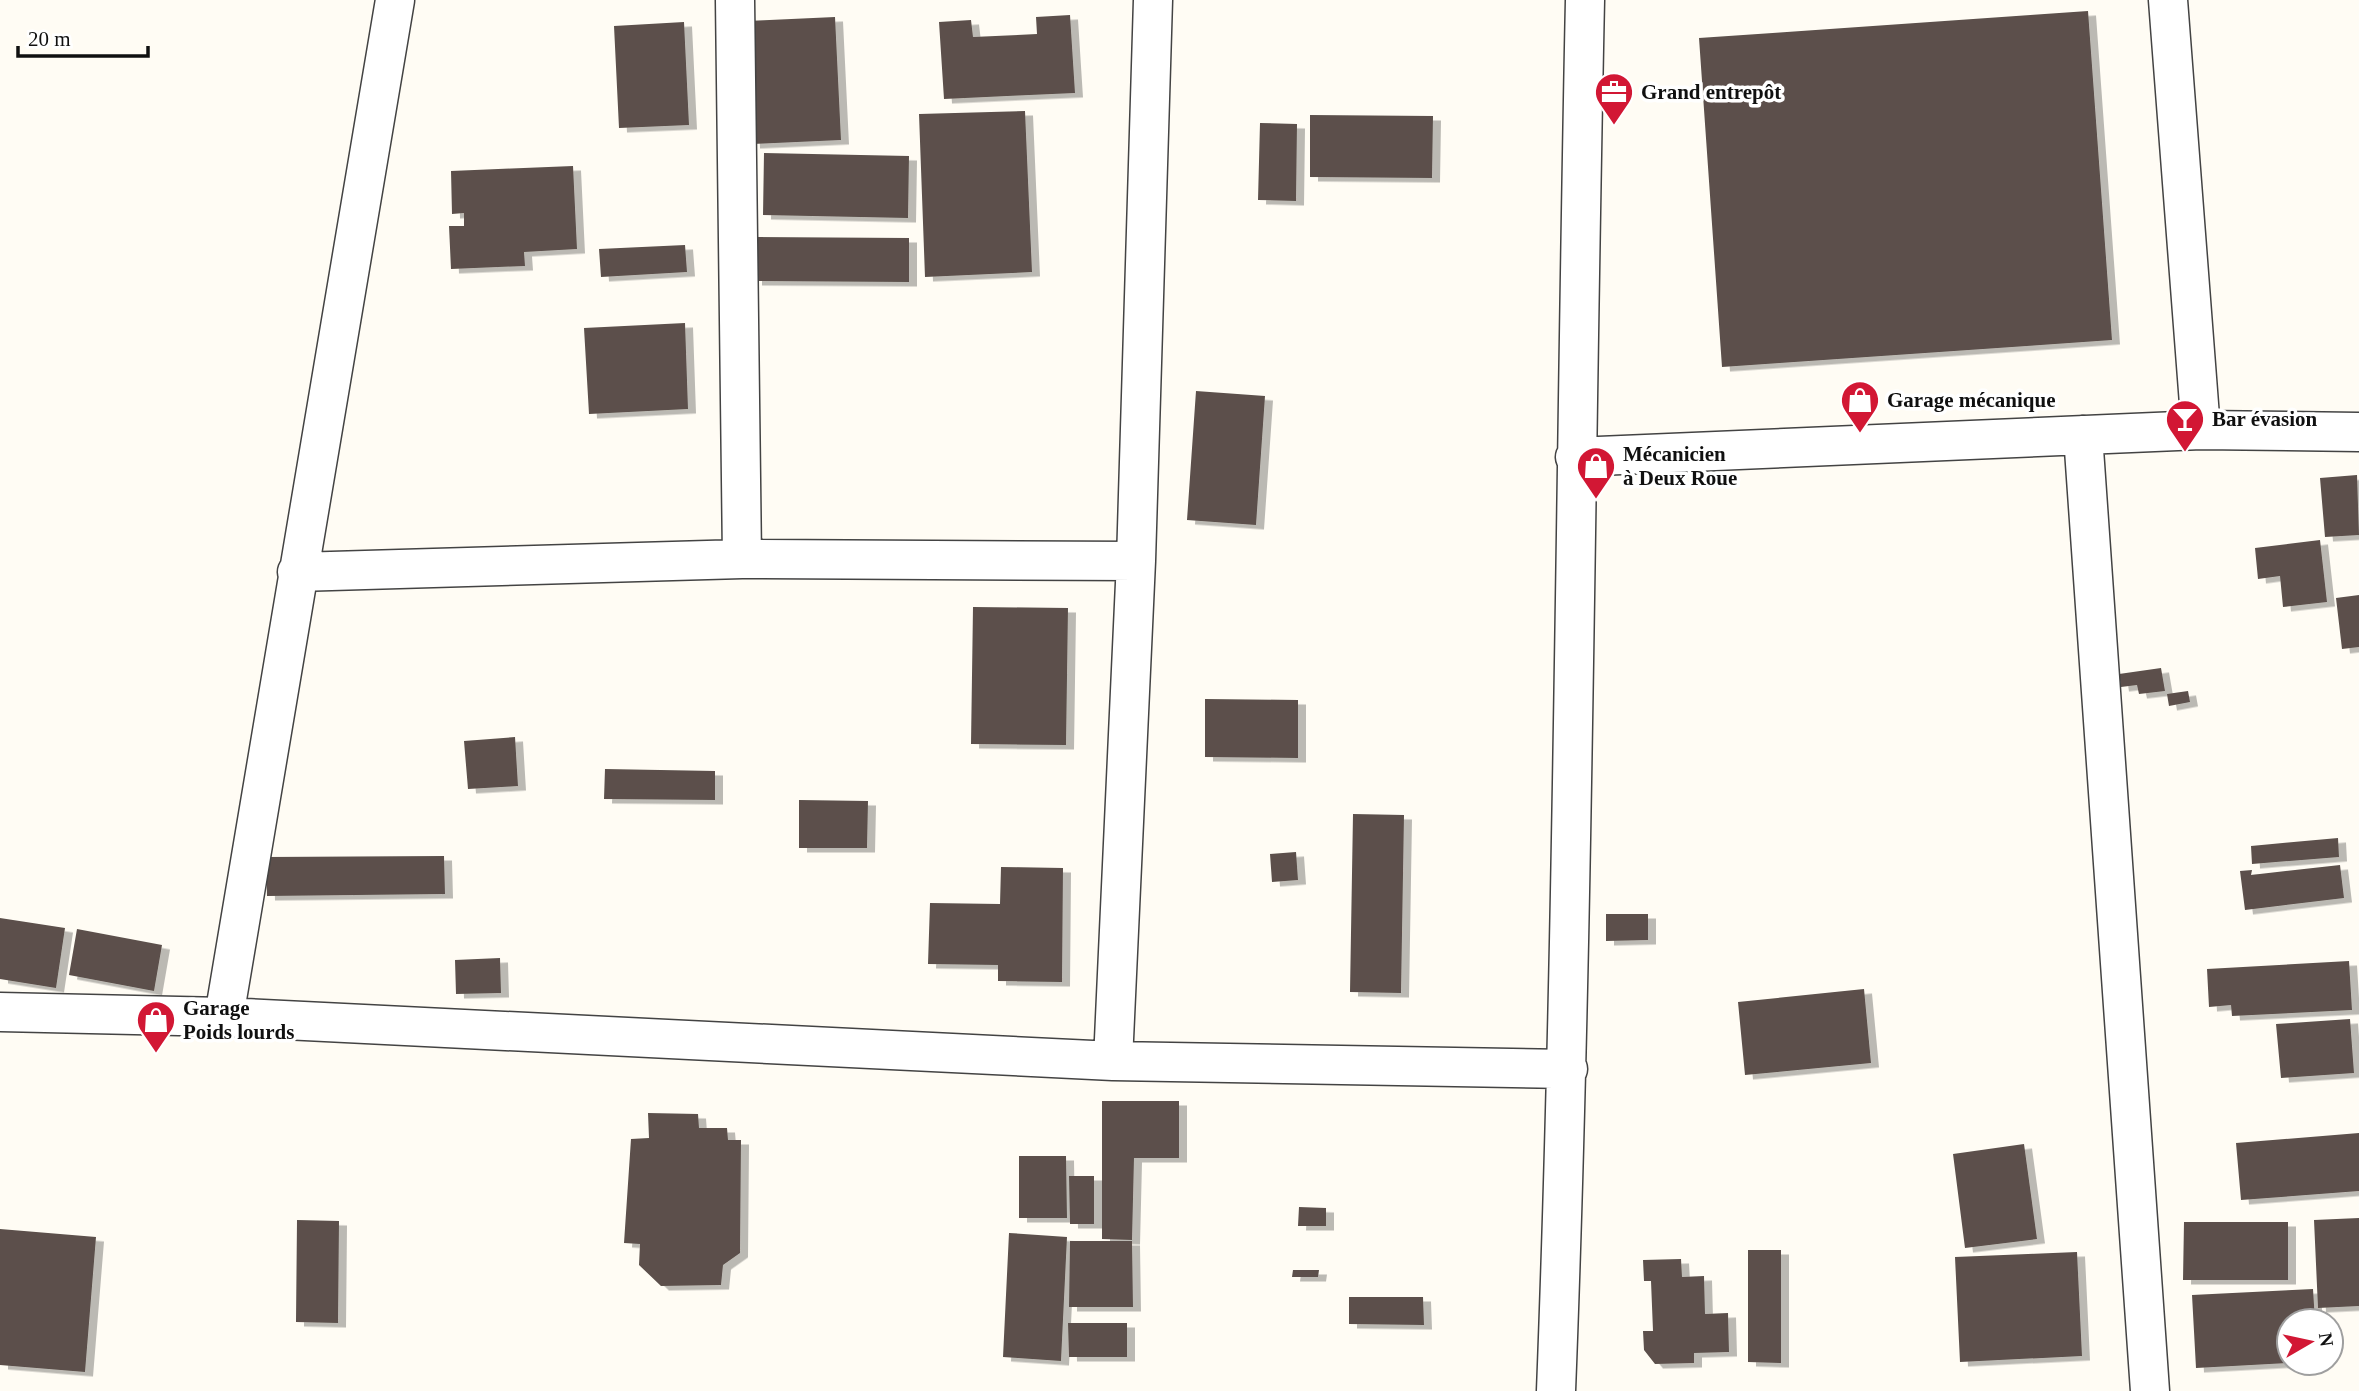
<svg xmlns="http://www.w3.org/2000/svg" width="2359" height="1391" font-family="'Times New Roman',serif">
	<style>
		.building { fill: #5b504b; filter: url(#shadow) }
		.lines { fill: none; stroke-linecap: round; stroke-linejoin: round }
		.minor-casing { stroke: #434343; stroke-width: 41 }
		.minor { stroke: #fff; stroke-width: 38 }
		.labels { text-anchor: middle; dominant-baseline: central; stroke-width: 7; stroke-linejoin: round; paint-order: stroke }
		.poi-label { font-size: 21px; font-weight: bold; fill: #101010; stroke: #fff; text-anchor: start }
	</style>
	<defs>
		<filter id="shadow"><feDropShadow dx="8" dy="4.5" stdDeviation="0" flood-color="#0004"/></filter>
	</defs>
	<rect width="100%" height="100%" fill="#fffcf4"/>
	<!-- building -->
	<path class="building" d="M 2088,11 L 2112,340 L 1722,367 L 1699,38 Z
		M 1070,15 L 1075,93 L 944,99 L 939,22 L 971,20 L 973,37 L 1037,34 L 1036,17 Z
		M 835,17 L 841,140 L 752,144 L 747,21 Z
		M 684,22 L 689,125 L 619,128 L 614,26 Z
		M 1025,111 L 1032,272 L 925,277 L 919,114 Z
		M 1310,115 L 1433,116 L 1432,178 L 1310,177 Z
		M 1260,123 L 1297,124 L 1296,201 L 1258,200 Z
		M 764,153 L 909,156 L 908,218 L 763,215 Z
		M 573,166 L 577,249 L 524,252 L 525,266 L 451,269 L 449,226 L 464,226 L 464,213 L 452,214 L 451,171 Z
		M 754,237 L 909,238 L 909,282 L 754,281 Z
		M 685,245 L 687,272 L 601,277 L 599,249 Z
		M 685,323 L 688,409 L 589,414 L 584,328 Z
		M 1196,391 L 1265,396 L 1256,525 L 1187,520 Z
		M 2357,475 L 2359,535 L 2325,537 L 2320,478 Z
		M 2320,540 L 2327,602 L 2283,607 L 2280,576 L 2258,579 L 2255,548 Z
		M 2359,595 L 2359,647 L 2342,649 L 2336,598 Z
		M 973,607 L 1068,608 L 1066,745 L 971,744 Z
		M 2161,668 L 2165,691 L 2139,694 L 2137,685 L 2121,687 L 2119,674 Z
		M 2188,691 L 2190,702 L 2169,706 L 2167,694 Z
		M 1205,699 L 1298,700 L 1298,758 L 1205,757 Z
		M 515,737 L 518,786 L 468,789 L 464,741 Z
		M 605,769 L 715,771 L 715,800 L 604,799 Z
		M 799,800 L 868,801 L 867,848 L 799,848 Z
		M 1353,814 L 1404,815 L 1401,993 L 1350,992 Z
		M 2338,838 L 2339,857 L 2252,864 L 2251,846 Z
		M 1296,852 L 1298,880 L 1272,882 L 1270,854 Z
		M 444,856 L 445,894 L 267,896 L 266,857 Z
		M 2340,865 L 2344,898 L 2245,910 L 2240,871 L 2252,870 L 2251,875 Z
		M 1001,867 L 1063,868 L 1062,982 L 998,981 L 998,965 L 928,964 L 930,903 L 1000,904 Z
		M 1606,914 L 1648,914 L 1648,940 L 1606,941 Z
		M 0,918 L 65,928 L 56,988 L 0,979 Z
		M 77,929 L 162,945 L 154,991 L 69,975 Z
		M 500,958 L 501,993 L 456,994 L 455,960 Z
		M 2349,961 L 2352,1010 L 2232,1016 L 2231,1005 L 2209,1007 L 2207,969 Z
		M 1864,989 L 1871,1063 L 1745,1075 L 1738,1002 Z
		M 2350,1019 L 2354,1073 L 2281,1078 L 2276,1024 Z
		M 1102,1101 L 1179,1101 L 1179,1158 L 1134,1158 L 1132,1240 L 1102,1239 Z
		M 648,1113 L 698,1114 L 699,1128 L 727,1128 L 728,1140 L 741,1140 L 740,1253 L 723,1265 L 721,1285 L 661,1286 L 639,1265 L 640,1244 L 624,1243 L 631,1139 L 649,1138 Z
		M 2359,1133 L 2359,1191 L 2241,1200 L 2236,1143 Z
		M 2024,1144 L 2037,1239 L 1965,1248 L 1953,1154 Z
		M 1019,1156 L 1066,1156 L 1067,1218 L 1019,1218 Z
		M 1069,1176 L 1094,1176 L 1094,1224 L 1070,1224 Z
		M 1299,1207 L 1326,1208 L 1326,1226 L 1298,1226 Z
		M 2359,1218 L 2359,1306 L 2318,1308 L 2314,1220 Z
		M 297,1220 L 339,1221 L 338,1323 L 296,1322 Z
		M 2184,1222 L 2288,1222 L 2288,1280 L 2183,1280 Z
		M 0,1229 L 96,1237 L 85,1372 L 0,1365 Z
		M 1009,1233 L 1067,1237 L 1061,1361 L 1003,1357 Z
		M 1070,1241 L 1132,1241 L 1133,1307 L 1069,1307 Z
		M 1748,1250 L 1781,1250 L 1781,1363 L 1748,1362 Z
		M 2077,1252 L 2082,1356 L 1960,1362 L 1955,1257 Z
		M 1681,1259 L 1682,1277 L 1704,1276 L 1705,1314 L 1728,1313 L 1729,1352 L 1694,1353 L 1694,1363 L 1655,1364 L 1644,1350 L 1643,1331 L 1653,1331 L 1651,1281 L 1644,1281 L 1643,1260 Z
		M 1293,1270 L 1319,1270 L 1318,1277 L 1292,1277 Z
		M 2313,1289 L 2315,1321 L 2289,1321 L 2289,1363 L 2196,1368 L 2192,1295 Z
		M 1349,1297 L 1423,1297 L 1424,1325 L 1349,1324 Z
		M 1068,1323 L 1127,1323 L 1127,1357 L 1069,1357 Z"/>
	<g class="lines">
		<!-- minor casing -->
		<g class="minor-casing">
			<path id="minor" d="M 735,0 L 742,559
				M 2168,0 L 2201,430
				M 2083,435 L 2150,1391
				M 1575,457 L 2201,430 L 2359,432
				M 297,572 L 742,559 L 1136,561
				M 0,1012 L 224,1017 L 1113,1061 L 1568,1069
				M 224,1017 L 395,0
				M 1113,1061 L 1136,561 L 1153,0
				M 1556,1391 C 1574,928 1575,464 1585,0"/>
		</g>
		<!-- minor -->
		<use href="#minor" class="minor"/>
	</g>
	<!-- icons -->
	<defs>
		<g id="office-pin" transform="scale(2.0125)"><path d="M0 17L-7.5 6A9.5 9.5 0 1 1 7.5 6Z" fill="#d21734" stroke="#fff"/><path d="M-6-3h4V-5.5h4V-3h4V5H-6ZM-1-4.5V-3h2v-1.5ZM-6 0V1H6V0Z" fill="#fff"/></g>
		<g id="shop-pin" transform="scale(2.0125)"><path d="M0 17L-7.5 6A9.5 9.5 0 1 1 7.5 6Z" fill="#d21734" stroke="#fff"/><path d="M-5-2.5h2.3a2.7 3.5 0 0 1 5.4 0H5L5.5 6h-11ZM-1.5-2.5h3a1.5 2.3 0 0 0-3 0Z" fill="#fff"/></g>
		<g id="bar-pin" transform="scale(2.0125)"><path d="M0 17L-7.5 6A9.5 9.5 0 1 1 7.5 6Z" fill="#d21734" stroke="#fff"/><path d="M-6-5H6L.8 .8V4.5H3.5V6h-7V4.5H-.8V.8Z" fill="#fff"/></g>
	</defs>
	<g fill-rule="evenodd">
		<use href="#office-pin" x="1614" y="92"/>
		<use href="#shop-pin" x="1860" y="400"/>
		<use href="#bar-pin" x="2185" y="419"/>
		<use href="#shop-pin" x="1596" y="466"/>
		<use href="#shop-pin" x="156" y="1020"/>
	</g>
	<g class="labels">
		<!-- poi labels -->
		<g class="poi-label">
			<text x="1641" y="92">Grand entrepôt</text>
			<text x="1887" y="400">Garage mécanique</text>
			<text x="2212" y="419">Bar évasion</text>
			<text x="1623" y="454">Mécanicien<tspan x="1623" dy="24">à Deux Roue</tspan></text>
			<text x="183" y="1008">Garage<tspan x="183" dy="24">Poids lourds</tspan></text>
		</g>
	</g>
	<!-- north arrow -->
	<g transform="translate(2310 1342) rotate(81)"><circle r="33" fill="#ffffff" stroke="#9f9f9f" stroke-width="2"/>
	<path d="M0-5L12 26L0 18L-12 26Z" fill="#d21734"/>
	<text y="-10" font-size="19" font-weight="bold" text-anchor="middle" fill="#101010">N</text>
	</g>
	<!-- scale -->
	<path d="M18 46v10h130v-10" fill="none" stroke="#101010" stroke-width="3.5"/>
	<text x="28" y="46" font-size="21" fill="#101010" stroke="#ffffff" stroke-width="5" paint-order="stroke">20 m</text>
</svg>
